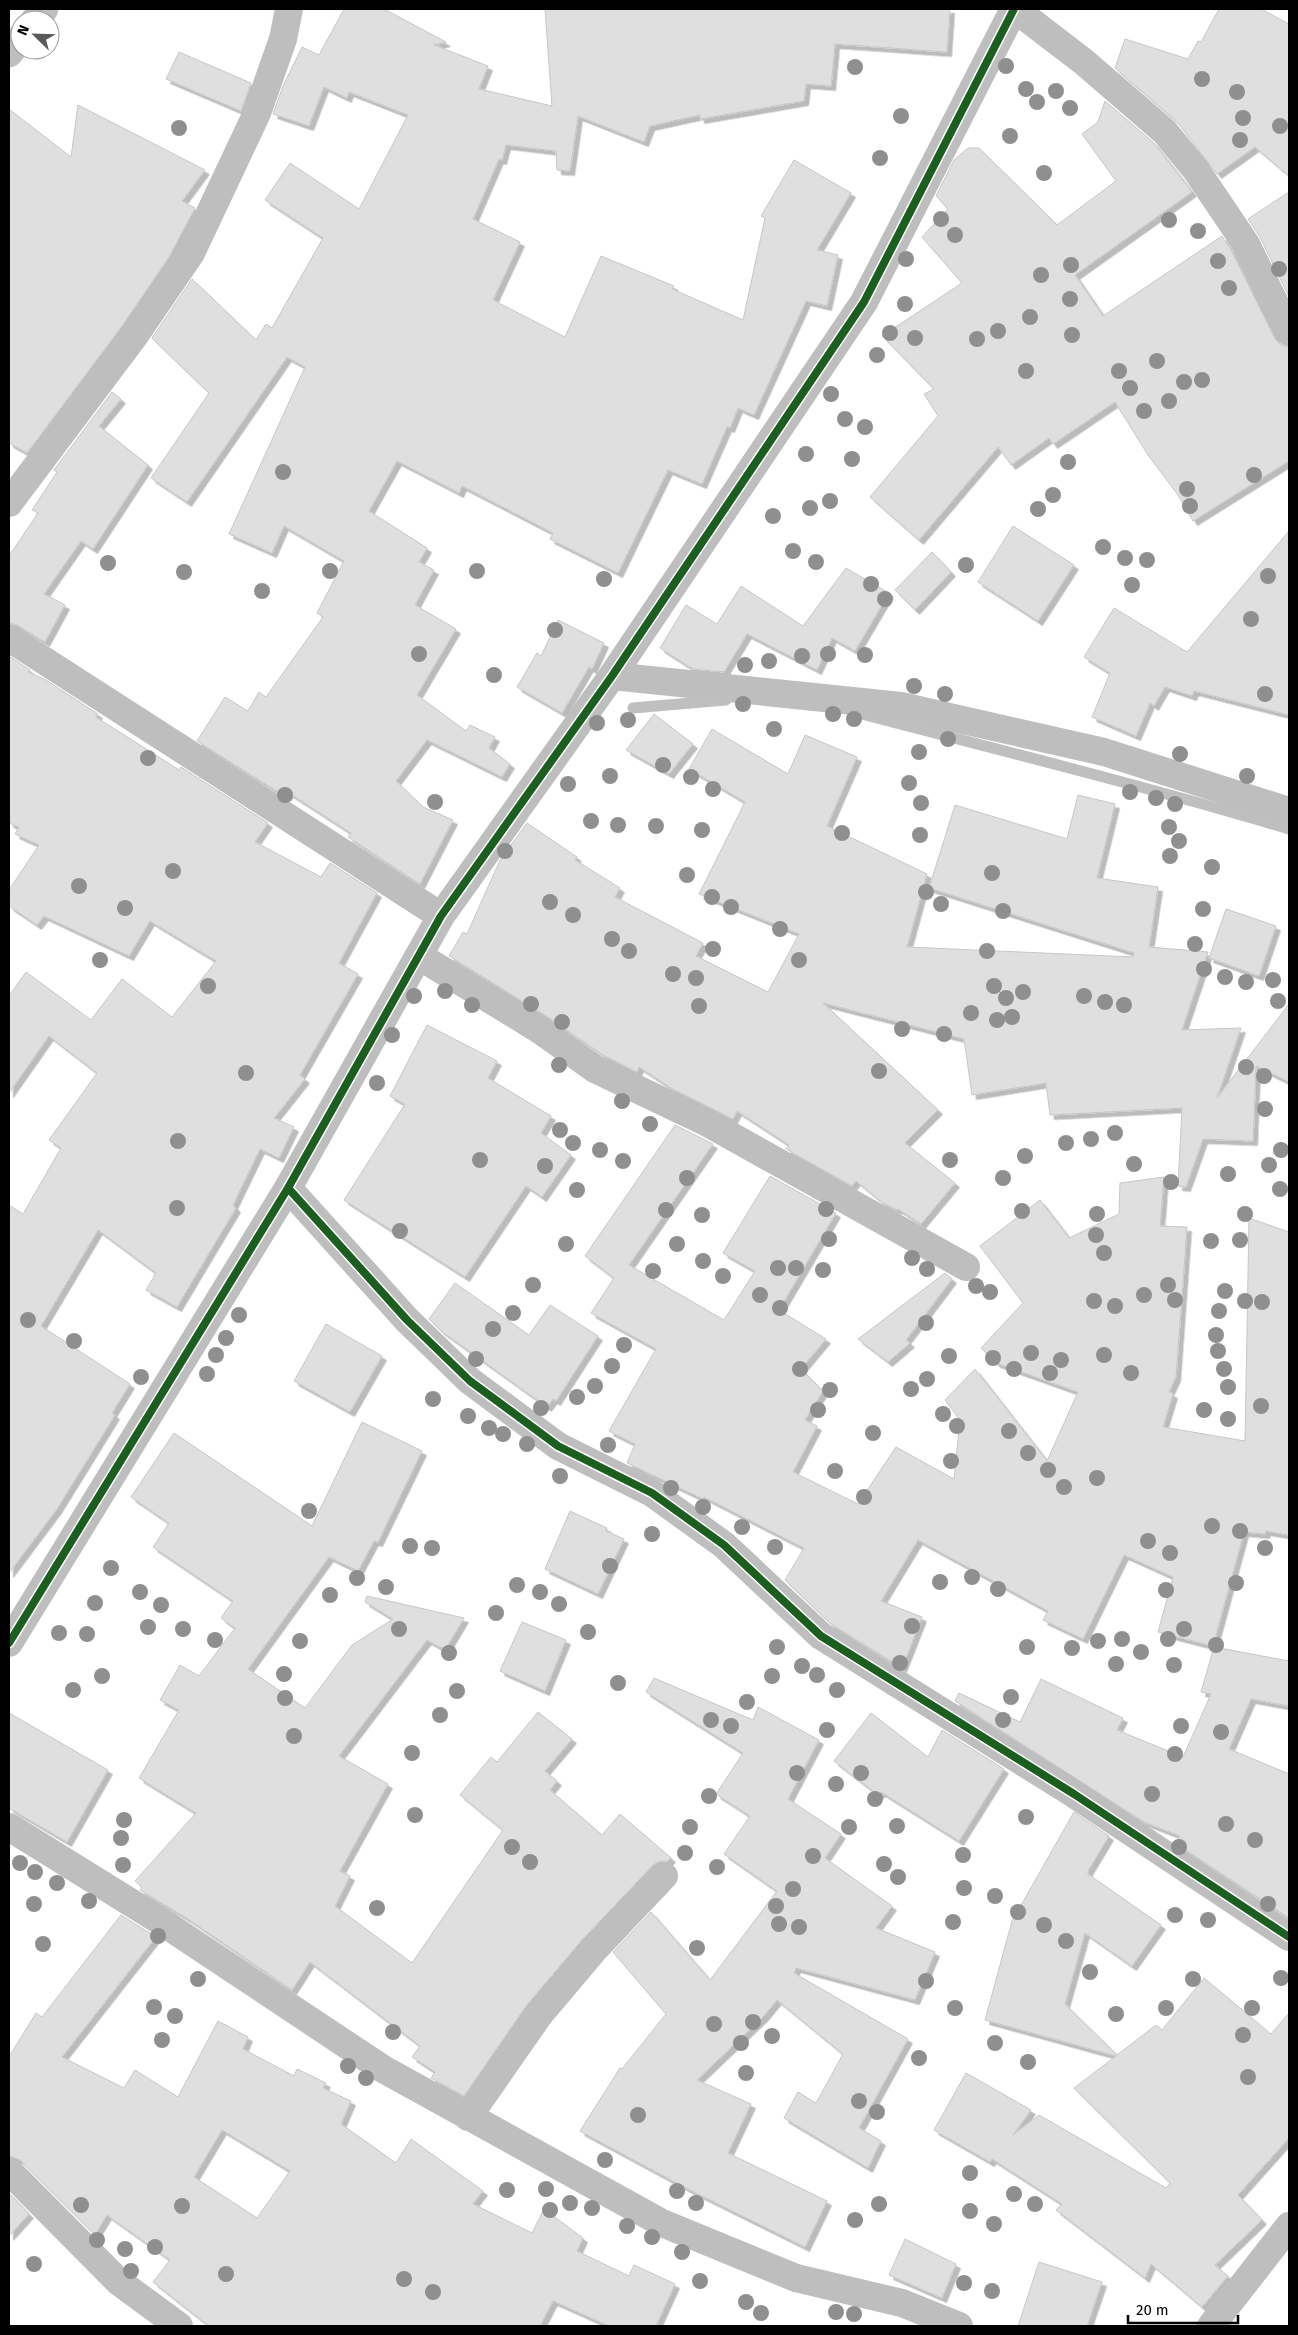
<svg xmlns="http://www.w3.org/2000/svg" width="1298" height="2335" font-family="'Fira Sans',sans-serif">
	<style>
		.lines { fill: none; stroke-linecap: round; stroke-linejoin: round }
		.stream { stroke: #bfbfbf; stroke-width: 11 }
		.building { fill: #dfdfdf; stroke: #c7c7c7; fill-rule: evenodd; filter: url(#shadow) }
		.primary-casing { stroke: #dbdbdb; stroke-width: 29 }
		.minor { stroke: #bebebe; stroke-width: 28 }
		.primary { stroke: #bebebe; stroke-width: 28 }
		.cycleway-casing { stroke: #fff; stroke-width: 11 }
		.cycleway { stroke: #1b5e20; stroke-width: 8 }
		.tree { fill: #8f8f8f }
	</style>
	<defs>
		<filter id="shadow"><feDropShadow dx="4.5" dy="4.5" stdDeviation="0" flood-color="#0004"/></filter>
	</defs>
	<rect width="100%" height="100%" fill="#fff"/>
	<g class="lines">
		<!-- stream -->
		<path class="stream" d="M 633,708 L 726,700
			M 854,712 C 999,750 1145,786 1289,829"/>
	</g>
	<!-- building -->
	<path class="building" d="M 344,9 L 384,9 L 446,42 L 434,45 L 488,66 L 479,89 L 552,106 L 545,9 L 950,9 L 947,52 L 835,44 L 831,86 L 806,84 L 804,101 L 700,119 L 700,115 L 650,126 L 644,142 L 578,116 L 570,171 L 557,170 L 556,151 L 506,145 L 502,160 L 499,159 L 473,219 L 520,242 L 493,300 L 565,337 L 601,256 L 674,286 L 672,289 L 743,320 L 765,218 L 761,216 L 794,160 L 851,193 L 817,250 L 838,255 L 827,306 L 806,301 L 754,415 L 738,408 L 730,428 L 727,427 L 702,484 L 668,470 L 618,573 L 550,539 L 553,533 L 462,486 L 459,493 L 397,461 L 369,511 L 427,548 L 419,562 L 434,570 L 415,605 L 456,629 L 417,695 L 466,731 L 470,725 L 495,737 L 489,748 L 510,764 L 502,777 L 427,740 L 396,781 L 423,807 L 453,820 L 420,884 L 348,837 L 351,833 L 289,793 L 286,797 L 197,741 L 225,697 L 248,711 L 259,692 L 266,697 L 323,617 L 317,613 L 344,561 L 284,526 L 272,553 L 229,534 L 305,367 L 287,357 L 187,502 L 151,478 L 209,393 L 152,338 L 192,279 L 256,340 L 266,324 L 272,328 L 323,238 L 265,200 L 290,163 L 359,209 L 408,115 L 349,92 L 347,98 L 324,87 L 309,126 L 273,114 L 283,86 L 302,47 L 319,55 Z
		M 1219,9 L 1261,9 L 1289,24 L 1289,176 L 1255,147 L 1217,174 L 1177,122 L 1115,68 L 1125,39 L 1188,59 L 1198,41 L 1201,42 Z
		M 179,52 L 251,83 L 241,111 L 166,79 Z
		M 1105,101 L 1154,143 L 1192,192 L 1075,275 L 1103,316 L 1222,236 L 1232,252 L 1275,339 L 1281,345 L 1289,347 L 1289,461 L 1193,521 L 1178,495 L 1148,455 L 1115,402 L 1053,444 L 1049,438 L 1011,465 L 998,447 L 919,540 L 870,497 L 938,416 L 924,394 L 934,389 L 882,336 L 962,283 L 922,237 L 948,209 L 936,196 L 954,160 L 968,148 L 979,148 L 1057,225 L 1116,181 L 1082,134 L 1098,122 Z
		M 78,105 L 205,170 L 182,201 L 195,208 L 169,257 L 122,326 L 27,453 L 9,443 L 9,109 L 71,157 Z
		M 1289,192 L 1289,297 L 1260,237 L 1248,219 Z
		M 112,392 L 121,399 L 99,426 L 148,465 L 93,549 L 81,541 L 44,594 L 65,605 L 45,642 L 17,625 L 9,623 L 9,556 L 38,513 L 32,510 L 57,472 L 54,470 Z
		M 1013,526 L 1074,565 L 1038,621 L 978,582 Z
		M 1289,531 L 1289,715 L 1194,691 L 1192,696 L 1165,687 L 1154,706 L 1150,703 L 1136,736 L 1092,717 L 1110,673 L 1084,657 L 1114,608 L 1187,652 Z
		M 932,552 L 951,572 L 915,610 L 895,590 Z
		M 846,568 L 889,593 L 855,651 L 832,638 L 817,670 L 747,634 L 724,672 L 693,669 L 660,648 L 686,605 L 717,624 L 741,586 L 803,626 Z
		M 558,620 L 604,643 L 592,669 L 589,667 L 562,713 L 517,687 L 537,653 L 541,656 Z
		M 9,656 L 30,670 L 28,672 L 46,680 L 98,714 L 96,717 L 179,770 L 181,767 L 268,823 L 255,842 L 321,877 L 330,863 L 377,893 L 339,963 L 358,974 L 300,1075 L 305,1079 L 274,1118 L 294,1127 L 279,1158 L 260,1149 L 233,1205 L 236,1208 L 177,1307 L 146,1290 L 156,1273 L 98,1230 L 41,1326 L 130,1384 L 112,1413 L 115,1415 L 57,1509 L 9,1573 L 9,1205 L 23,1214 L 61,1148 L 49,1140 L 97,1073 L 49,1036 L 9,1093 L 9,996 L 26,972 L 91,1020 L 122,979 L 172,1017 L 216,961 L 150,921 L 129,956 L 44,916 L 37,925 L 9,906 L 9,890 L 39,845 L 15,834 L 19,827 L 9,823 Z
		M 654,714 L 693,744 L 669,774 L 626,750 Z
		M 712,729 L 788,774 L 805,735 L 857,757 L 827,826 L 927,874 L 907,947 L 1133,957 L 1134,953 L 929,888 L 955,805 L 1067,839 L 1078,795 L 1115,804 L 1097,878 L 1158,887 L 1149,947 L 1208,952 L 1182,1030 L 1241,1028 L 1217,1098 L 1289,1004 L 1289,1082 L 1256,1066 L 1253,1141 L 1203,1139 L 1186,1187 L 1178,1186 L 1182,1108 L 1050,1115 L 1046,1083 L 972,1095 L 964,1039 L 823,1003 L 938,1110 L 905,1143 L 955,1183 L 921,1224 L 898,1209 L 897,1210 L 883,1203 L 856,1181 L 852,1186 L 786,1149 L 789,1145 L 737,1111 L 733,1119 L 671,1088 L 639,1067 L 637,1072 L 603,1055 L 548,1017 L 449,956 L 463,932 L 467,934 L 500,860 L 527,823 L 577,857 L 575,860 L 620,888 L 615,897 L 703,943 L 696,956 L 768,992 L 799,934 L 699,894 L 745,802 L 689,769 Z
		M 1226,909 L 1276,926 L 1259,976 L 1209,958 Z
		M 427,1025 L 497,1061 L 488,1078 L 551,1116 L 541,1133 L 571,1155 L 542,1197 L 526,1186 L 465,1277 L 344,1200 L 405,1104 L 390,1096 Z
		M 675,1125 L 713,1144 L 629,1265 L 724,1320 L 755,1271 L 723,1253 L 770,1176 L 836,1213 L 779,1310 L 826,1339 L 801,1369 L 823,1391 L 805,1420 L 817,1426 L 793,1472 L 858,1504 L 896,1447 L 954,1479 L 960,1420 L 945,1400 L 975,1369 L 1047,1461 L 1078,1392 L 996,1363 L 981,1348 L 1023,1303 L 980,1246 L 1040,1200 L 1069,1238 L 1119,1214 L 1120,1183 L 1164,1177 L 1160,1226 L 1187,1227 L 1176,1377 L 1169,1392 L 1173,1394 L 1163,1427 L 1245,1441 L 1249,1218 L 1289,1232 L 1289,1535 L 1266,1531 L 1265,1534 L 1244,1532 L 1213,1646 L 1158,1632 L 1173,1577 L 1124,1555 L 1083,1639 L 1043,1620 L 1048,1611 L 918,1540 L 881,1601 L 922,1617 L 902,1668 L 831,1624 L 785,1580 L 804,1548 L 704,1497 L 703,1499 L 627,1463 L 635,1444 L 609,1431 L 656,1349 L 591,1313 L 614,1278 L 585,1256 Z
		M 945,1273 L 952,1279 L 906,1340 L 910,1343 L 888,1362 L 858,1339 Z
		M 455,1283 L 529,1335 L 550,1305 L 598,1336 L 556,1401 L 553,1399 L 547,1407 L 441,1331 L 429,1319 Z
		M 326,1324 L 382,1356 L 350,1412 L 294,1381 Z
		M 362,1422 L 422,1451 L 378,1542 L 374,1541 L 358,1571 L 329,1557 L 248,1669 L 305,1708 L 352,1645 L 393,1619 L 365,1602 L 367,1596 L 464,1618 L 445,1650 L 427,1640 L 339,1756 L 388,1784 L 340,1871 L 350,1876 L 335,1906 L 412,1963 L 503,1830 L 460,1795 L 491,1757 L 497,1762 L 538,1712 L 572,1739 L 545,1771 L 557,1781 L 550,1790 L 602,1835 L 620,1814 L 671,1858 L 668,1861 L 660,1861 L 653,1865 L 581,1941 L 526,2006 L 464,2096 L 431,2078 L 435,2072 L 412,2057 L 420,2046 L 310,1962 L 292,1990 L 188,1919 L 140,1890 L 142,1887 L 135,1881 L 196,1813 L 139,1778 L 179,1710 L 160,1700 L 180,1665 L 199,1676 L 235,1628 L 221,1618 L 233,1601 L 153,1547 L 169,1523 L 131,1497 L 174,1433 L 312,1526 Z
		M 570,1511 L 607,1528 L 606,1531 L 624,1539 L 598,1594 L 545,1569 Z
		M 522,1622 L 566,1640 L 545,1691 L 500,1671 Z
		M 1214,1647 L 1289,1661 L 1289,1706 L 1251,1699 L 1229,1749 L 1289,1774 L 1289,1918 L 1175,1843 L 1180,1836 L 1144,1822 L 955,1701 L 959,1693 L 1020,1722 L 1041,1679 L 1123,1718 L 1117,1730 L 1183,1757 L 1211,1694 L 1201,1692 Z
		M 654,1678 L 753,1720 L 758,1707 L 819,1740 L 788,1799 L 841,1834 L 825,1858 L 892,1906 L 876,1928 L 935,1952 L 915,2000 L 796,1968 L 794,1973 L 908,2039 L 859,2128 L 881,2141 L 868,2168 L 784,2118 L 798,2092 L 816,2103 L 843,2054 L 777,2000 L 764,2016 L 697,2080 L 751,2104 L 728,2153 L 827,2201 L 805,2247 L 684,2187 L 580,2131 L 620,2068 L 622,2069 L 666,2014 L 613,1952 L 651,1912 L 710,1980 L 777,1891 L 724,1854 L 750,1816 L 716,1794 L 743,1753 L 646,1692 Z
		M 9,1713 L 108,1770 L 67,1842 L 9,1808 Z
		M 871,1713 L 928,1757 L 942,1730 L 1004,1769 L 959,1841 L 881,1792 L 878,1795 L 834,1761 Z
		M 1074,1812 L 1109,1836 L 1088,1871 L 1088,1874 L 1161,1925 L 1132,1966 L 1085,1933 L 1065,2004 L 1117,2055 L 1156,2025 L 1162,2030 L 1204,1978 L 1271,2034 L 1289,2013 L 1289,2138 L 1238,2195 L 1262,2220 L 1215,2265 L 1228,2276 L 1202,2307 L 1151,2264 L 1145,2278 L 1056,2210 L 1062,2204 L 992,2159 L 990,2162 L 934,2130 L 966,2073 L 1031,2110 L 1013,2135 L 1039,2115 L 1166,2188 L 1170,2183 L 1074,2088 L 1116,2056 L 985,2020 L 1012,1921 Z
		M 121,1915 L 156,1937 L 62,2057 L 124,2088 L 135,2070 L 178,2097 L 218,2021 L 248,2037 L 243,2049 L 294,2076 L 297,2069 L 326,2083 L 323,2088 L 351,2101 L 341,2124 L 396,2163 L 411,2139 L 483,2191 L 473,2204 L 532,2233 L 544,2209 L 583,2238 L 577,2251 L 629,2276 L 634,2265 L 675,2284 L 656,2326 L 609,2326 L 553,2301 L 540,2326 L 209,2326 L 153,2282 L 170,2260 L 107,2215 L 95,2235 L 20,2160 L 9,2156 L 9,2057 L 36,2013 L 42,2017 ZM 222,2130 L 290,2171 L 257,2218 L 194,2177 Z
		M 9,2193 L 29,2214 L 9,2236 Z
		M 905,2239 L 956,2264 L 942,2298 L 889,2275 Z
		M 1039,2262 L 1102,2282 L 1087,2326 L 1018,2326 Z"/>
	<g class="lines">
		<!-- primary casing -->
		<g class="primary-casing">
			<path id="primary" d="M 35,20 L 44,9
				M 9,53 L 20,39"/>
		</g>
		<!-- minor -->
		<path class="minor" d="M 1015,9 L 1084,62 L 1165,132 L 1196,170 L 1246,244 L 1289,332
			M 9,503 L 135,335 L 191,253 L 257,113 L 283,39 L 289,9
			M 9,638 L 441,916
			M 612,676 L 901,706 L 1104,752 L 1289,811
			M 419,956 L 540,1030 L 595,1069 L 706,1122 L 966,1267
			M 288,1188 L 407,1320 L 470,1381 L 558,1446 L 652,1493 L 724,1545 L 821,1636 L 1074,1794 L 1289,1937
			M 9,1643 L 288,1188 L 441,916 L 612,676 L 864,302 L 1014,9
			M 9,1827 L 159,1920 L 383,2069 L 662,2223 L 796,2278 L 902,2303 L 959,2326
			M 468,2117 L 539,2015 L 593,1951 L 664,1876
			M 9,2171 L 119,2282 L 179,2326
			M 1211,2326 L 1289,2226"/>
		<!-- primary -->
		<use href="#primary" class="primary"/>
		<!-- cycleway casing -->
		<g class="cycleway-casing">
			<path id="cycleway" d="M 288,1188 L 407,1320 L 470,1381 L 558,1446 L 652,1493 L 724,1545 L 821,1636 L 1074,1794 L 1289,1937
				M 9,1643 L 288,1188 L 441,916 L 612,676 L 864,302 L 1014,9"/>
		</g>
		<!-- cycleway -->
		<use href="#cycleway" class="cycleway"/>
	</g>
	<!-- trees -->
	<g class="tree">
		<circle cx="1006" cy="66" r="8"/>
		<circle cx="855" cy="67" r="8"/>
		<circle cx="1202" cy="79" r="8"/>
		<circle cx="1026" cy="89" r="8"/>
		<circle cx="1056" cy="91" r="8"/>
		<circle cx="1237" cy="92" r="8"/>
		<circle cx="1037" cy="102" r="8"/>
		<circle cx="1070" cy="108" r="8"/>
		<circle cx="901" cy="116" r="8"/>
		<circle cx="1243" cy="118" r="8"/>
		<circle cx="1280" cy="126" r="8"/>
		<circle cx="179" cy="128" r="8"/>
		<circle cx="1010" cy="136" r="8"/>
		<circle cx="1240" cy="140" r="8"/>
		<circle cx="880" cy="158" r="8"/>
		<circle cx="1044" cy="173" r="8"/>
		<circle cx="941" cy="219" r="8"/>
		<circle cx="1169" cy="220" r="8"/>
		<circle cx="1198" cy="231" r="8"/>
		<circle cx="955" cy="235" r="8"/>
		<circle cx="906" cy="259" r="8"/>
		<circle cx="1218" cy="261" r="8"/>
		<circle cx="1071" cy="265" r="8"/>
		<circle cx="1279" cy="269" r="8"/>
		<circle cx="1041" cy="275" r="8"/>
		<circle cx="1229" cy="288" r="8"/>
		<circle cx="1070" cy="299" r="8"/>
		<circle cx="905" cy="304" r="8"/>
		<circle cx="1030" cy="317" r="8"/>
		<circle cx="998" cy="331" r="8"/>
		<circle cx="890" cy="333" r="8"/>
		<circle cx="1072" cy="335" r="8"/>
		<circle cx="915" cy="338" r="8"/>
		<circle cx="977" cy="339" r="8"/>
		<circle cx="877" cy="355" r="8"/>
		<circle cx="1157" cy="361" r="8"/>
		<circle cx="1026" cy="371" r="8"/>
		<circle cx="1119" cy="371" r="8"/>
		<circle cx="1202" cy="380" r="8"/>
		<circle cx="1184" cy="382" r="8"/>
		<circle cx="1130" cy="388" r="8"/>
		<circle cx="831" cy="394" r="8"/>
		<circle cx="1169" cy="401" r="8"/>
		<circle cx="1144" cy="411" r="8"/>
		<circle cx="845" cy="419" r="8"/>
		<circle cx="865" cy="427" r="8"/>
		<circle cx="806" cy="454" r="8"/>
		<circle cx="852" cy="459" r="8"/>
		<circle cx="1068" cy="462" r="8"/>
		<circle cx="283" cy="472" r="8"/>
		<circle cx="1254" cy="475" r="8"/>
		<circle cx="1187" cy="489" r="8"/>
		<circle cx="1053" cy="495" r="8"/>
		<circle cx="830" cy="501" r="8"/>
		<circle cx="1190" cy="506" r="8"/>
		<circle cx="810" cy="508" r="8"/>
		<circle cx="1038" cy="509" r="8"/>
		<circle cx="773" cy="516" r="8"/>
		<circle cx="1103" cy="547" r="8"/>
		<circle cx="793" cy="551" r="8"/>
		<circle cx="1125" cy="558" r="8"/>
		<circle cx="1147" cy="560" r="8"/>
		<circle cx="816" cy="562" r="8"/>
		<circle cx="108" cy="563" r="8"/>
		<circle cx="966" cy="565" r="8"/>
		<circle cx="330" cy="571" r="8"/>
		<circle cx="477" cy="571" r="8"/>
		<circle cx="184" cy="572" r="8"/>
		<circle cx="1268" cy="576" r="8"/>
		<circle cx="604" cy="579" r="8"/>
		<circle cx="871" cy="584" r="8"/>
		<circle cx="1132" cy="585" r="8"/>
		<circle cx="262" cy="591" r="8"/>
		<circle cx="885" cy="599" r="8"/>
		<circle cx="1251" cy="619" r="8"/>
		<circle cx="555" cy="630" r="8"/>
		<circle cx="419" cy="654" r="8"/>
		<circle cx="828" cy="654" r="8"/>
		<circle cx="865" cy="655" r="8"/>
		<circle cx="802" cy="656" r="8"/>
		<circle cx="769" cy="661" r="8"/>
		<circle cx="745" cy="665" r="8"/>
		<circle cx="494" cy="675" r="8"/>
		<circle cx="914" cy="686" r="8"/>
		<circle cx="945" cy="694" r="8"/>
		<circle cx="1265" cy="694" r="8"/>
		<circle cx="743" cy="704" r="8"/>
		<circle cx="833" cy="714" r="8"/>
		<circle cx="854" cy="719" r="8"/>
		<circle cx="628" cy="720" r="8"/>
		<circle cx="597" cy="723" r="8"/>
		<circle cx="774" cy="729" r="8"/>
		<circle cx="948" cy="739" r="8"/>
		<circle cx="919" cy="752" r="8"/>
		<circle cx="1180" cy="754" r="8"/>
		<circle cx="148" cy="758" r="8"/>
		<circle cx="663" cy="765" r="8"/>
		<circle cx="610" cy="776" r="8"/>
		<circle cx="1247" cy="776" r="8"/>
		<circle cx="691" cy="777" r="8"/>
		<circle cx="909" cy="783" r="8"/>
		<circle cx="568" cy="784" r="8"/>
		<circle cx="713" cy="789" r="8"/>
		<circle cx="1130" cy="792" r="8"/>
		<circle cx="285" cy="795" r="8"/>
		<circle cx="1156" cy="798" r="8"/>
		<circle cx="435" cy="802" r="8"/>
		<circle cx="921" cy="803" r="8"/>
		<circle cx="1175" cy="804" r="8"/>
		<circle cx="591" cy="821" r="8"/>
		<circle cx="618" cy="825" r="8"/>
		<circle cx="656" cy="826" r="8"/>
		<circle cx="1169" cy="827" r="8"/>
		<circle cx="702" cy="830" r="8"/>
		<circle cx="842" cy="833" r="8"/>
		<circle cx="920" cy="835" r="8"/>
		<circle cx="1179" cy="841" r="8"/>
		<circle cx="505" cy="851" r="8"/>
		<circle cx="1170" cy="856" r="8"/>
		<circle cx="1212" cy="867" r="8"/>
		<circle cx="173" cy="871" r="8"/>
		<circle cx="992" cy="873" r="8"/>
		<circle cx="687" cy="875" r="8"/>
		<circle cx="79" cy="886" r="8"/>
		<circle cx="926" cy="892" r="8"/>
		<circle cx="712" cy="897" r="8"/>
		<circle cx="550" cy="902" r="8"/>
		<circle cx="941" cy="904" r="8"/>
		<circle cx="731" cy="907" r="8"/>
		<circle cx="125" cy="908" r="8"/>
		<circle cx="1203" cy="909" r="8"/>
		<circle cx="1003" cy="911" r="8"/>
		<circle cx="573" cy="915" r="8"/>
		<circle cx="780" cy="929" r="8"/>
		<circle cx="612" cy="939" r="8"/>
		<circle cx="1195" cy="944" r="8"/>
		<circle cx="713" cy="949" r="8"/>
		<circle cx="629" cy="951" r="8"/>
		<circle cx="987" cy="951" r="8"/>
		<circle cx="100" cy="960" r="8"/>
		<circle cx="799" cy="960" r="8"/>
		<circle cx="1204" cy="969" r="8"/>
		<circle cx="673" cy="974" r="8"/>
		<circle cx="1225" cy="977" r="8"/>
		<circle cx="696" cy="978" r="8"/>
		<circle cx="1273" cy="980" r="8"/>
		<circle cx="1246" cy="982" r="8"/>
		<circle cx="208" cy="986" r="8"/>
		<circle cx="994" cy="986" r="8"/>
		<circle cx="445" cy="991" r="8"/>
		<circle cx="1023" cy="992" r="8"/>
		<circle cx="414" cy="996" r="8"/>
		<circle cx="1084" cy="996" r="8"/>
		<circle cx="1006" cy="998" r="8"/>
		<circle cx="1278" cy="1001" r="8"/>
		<circle cx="1105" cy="1002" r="8"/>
		<circle cx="531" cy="1004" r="8"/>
		<circle cx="472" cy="1005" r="8"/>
		<circle cx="1124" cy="1005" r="8"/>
		<circle cx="699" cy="1006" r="8"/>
		<circle cx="971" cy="1013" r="8"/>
		<circle cx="1012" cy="1017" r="8"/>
		<circle cx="997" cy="1020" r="8"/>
		<circle cx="562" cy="1022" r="8"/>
		<circle cx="902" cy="1029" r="8"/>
		<circle cx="944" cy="1034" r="8"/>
		<circle cx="392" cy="1035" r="8"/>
		<circle cx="559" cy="1065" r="8"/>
		<circle cx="1246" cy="1067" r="8"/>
		<circle cx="879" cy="1071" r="8"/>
		<circle cx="246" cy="1073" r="8"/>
		<circle cx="1264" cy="1076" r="8"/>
		<circle cx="377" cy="1083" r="8"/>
		<circle cx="622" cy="1101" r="8"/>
		<circle cx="1265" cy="1109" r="8"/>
		<circle cx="650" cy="1124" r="8"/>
		<circle cx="560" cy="1130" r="8"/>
		<circle cx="1115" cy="1133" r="8"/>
		<circle cx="1091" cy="1139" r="8"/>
		<circle cx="178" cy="1141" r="8"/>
		<circle cx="573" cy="1143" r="8"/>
		<circle cx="1066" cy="1143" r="8"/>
		<circle cx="600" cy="1150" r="8"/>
		<circle cx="1281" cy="1150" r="8"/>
		<circle cx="1025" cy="1156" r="8"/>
		<circle cx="480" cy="1160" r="8"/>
		<circle cx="950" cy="1160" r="8"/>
		<circle cx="623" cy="1161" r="8"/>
		<circle cx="1134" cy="1164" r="8"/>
		<circle cx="1269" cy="1165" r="8"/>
		<circle cx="545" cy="1166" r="8"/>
		<circle cx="1228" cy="1174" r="8"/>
		<circle cx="687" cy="1178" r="8"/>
		<circle cx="1003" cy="1178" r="8"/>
		<circle cx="1171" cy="1182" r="8"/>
		<circle cx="1280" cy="1189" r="8"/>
		<circle cx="577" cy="1190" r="8"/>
		<circle cx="177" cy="1208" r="8"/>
		<circle cx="826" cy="1209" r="8"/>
		<circle cx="666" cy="1210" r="8"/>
		<circle cx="1022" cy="1211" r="8"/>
		<circle cx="1097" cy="1214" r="8"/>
		<circle cx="1245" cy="1214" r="8"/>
		<circle cx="702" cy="1215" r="8"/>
		<circle cx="400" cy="1231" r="8"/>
		<circle cx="1096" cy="1235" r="8"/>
		<circle cx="829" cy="1239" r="8"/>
		<circle cx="1240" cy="1240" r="8"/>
		<circle cx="1211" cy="1241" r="8"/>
		<circle cx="566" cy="1244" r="8"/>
		<circle cx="677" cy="1244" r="8"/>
		<circle cx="1104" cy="1253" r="8"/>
		<circle cx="912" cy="1258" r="8"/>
		<circle cx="703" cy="1261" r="8"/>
		<circle cx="778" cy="1268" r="8"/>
		<circle cx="796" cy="1268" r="8"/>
		<circle cx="927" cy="1269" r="8"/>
		<circle cx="823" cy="1270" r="8"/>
		<circle cx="653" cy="1271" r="8"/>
		<circle cx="723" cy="1276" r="8"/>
		<circle cx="533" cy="1285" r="8"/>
		<circle cx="1168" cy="1285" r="8"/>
		<circle cx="976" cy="1286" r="8"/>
		<circle cx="1225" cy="1291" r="8"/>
		<circle cx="990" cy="1292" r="8"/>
		<circle cx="760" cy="1295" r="8"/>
		<circle cx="1144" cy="1295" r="8"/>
		<circle cx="1175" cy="1300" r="8"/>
		<circle cx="1094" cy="1301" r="8"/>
		<circle cx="1245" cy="1301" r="8"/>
		<circle cx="1262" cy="1302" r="8"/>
		<circle cx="1115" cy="1306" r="8"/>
		<circle cx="780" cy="1308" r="8"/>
		<circle cx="1219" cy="1311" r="8"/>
		<circle cx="513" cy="1313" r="8"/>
		<circle cx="239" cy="1315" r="8"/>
		<circle cx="28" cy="1320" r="8"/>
		<circle cx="926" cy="1323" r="8"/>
		<circle cx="493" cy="1329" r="8"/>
		<circle cx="1216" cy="1335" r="8"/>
		<circle cx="226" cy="1338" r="8"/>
		<circle cx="74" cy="1341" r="8"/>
		<circle cx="624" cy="1345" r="8"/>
		<circle cx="1218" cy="1351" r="8"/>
		<circle cx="1031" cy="1353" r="8"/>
		<circle cx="216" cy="1355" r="8"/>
		<circle cx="1104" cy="1355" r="8"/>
		<circle cx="949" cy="1356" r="8"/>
		<circle cx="993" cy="1358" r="8"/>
		<circle cx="476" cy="1359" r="8"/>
		<circle cx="1061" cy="1360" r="8"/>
		<circle cx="612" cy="1366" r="8"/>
		<circle cx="800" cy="1369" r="8"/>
		<circle cx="1014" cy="1369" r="8"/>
		<circle cx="1224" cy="1369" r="8"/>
		<circle cx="1050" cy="1373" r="8"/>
		<circle cx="1131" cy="1373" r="8"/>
		<circle cx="207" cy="1374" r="8"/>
		<circle cx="141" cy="1377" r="8"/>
		<circle cx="927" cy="1379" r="8"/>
		<circle cx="595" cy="1386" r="8"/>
		<circle cx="1228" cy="1387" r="8"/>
		<circle cx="911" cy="1389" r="8"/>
		<circle cx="830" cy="1390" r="8"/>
		<circle cx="577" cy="1397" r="8"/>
		<circle cx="433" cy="1399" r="8"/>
		<circle cx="1261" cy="1406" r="8"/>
		<circle cx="541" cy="1408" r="8"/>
		<circle cx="818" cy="1410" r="8"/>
		<circle cx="1204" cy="1410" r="8"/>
		<circle cx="943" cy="1414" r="8"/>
		<circle cx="468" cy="1416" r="8"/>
		<circle cx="1228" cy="1419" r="8"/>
		<circle cx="957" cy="1426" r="8"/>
		<circle cx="489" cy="1428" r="8"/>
		<circle cx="1009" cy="1431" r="8"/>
		<circle cx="873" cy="1433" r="8"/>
		<circle cx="503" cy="1434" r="8"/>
		<circle cx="527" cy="1444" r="8"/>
		<circle cx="608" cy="1445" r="8"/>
		<circle cx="1028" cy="1453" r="8"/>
		<circle cx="951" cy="1461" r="8"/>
		<circle cx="1048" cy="1470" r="8"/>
		<circle cx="835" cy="1471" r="8"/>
		<circle cx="560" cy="1476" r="8"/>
		<circle cx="1097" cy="1478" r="8"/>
		<circle cx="1064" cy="1487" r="8"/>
		<circle cx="671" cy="1488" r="8"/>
		<circle cx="864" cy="1497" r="8"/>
		<circle cx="703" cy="1507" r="8"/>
		<circle cx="309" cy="1511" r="8"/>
		<circle cx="1212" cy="1526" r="8"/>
		<circle cx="742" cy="1527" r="8"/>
		<circle cx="1240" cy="1531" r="8"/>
		<circle cx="652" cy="1534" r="8"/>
		<circle cx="1148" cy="1541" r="8"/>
		<circle cx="410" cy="1546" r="8"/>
		<circle cx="775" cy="1547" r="8"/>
		<circle cx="432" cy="1548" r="8"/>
		<circle cx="1265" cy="1548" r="8"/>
		<circle cx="1170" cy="1553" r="8"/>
		<circle cx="610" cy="1566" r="8"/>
		<circle cx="111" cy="1568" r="8"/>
		<circle cx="972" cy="1577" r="8"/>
		<circle cx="357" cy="1578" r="8"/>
		<circle cx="940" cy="1582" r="8"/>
		<circle cx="1236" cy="1583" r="8"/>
		<circle cx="517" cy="1585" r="8"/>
		<circle cx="386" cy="1587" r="8"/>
		<circle cx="998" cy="1589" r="8"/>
		<circle cx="1166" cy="1590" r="8"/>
		<circle cx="140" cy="1592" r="8"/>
		<circle cx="540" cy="1592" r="8"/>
		<circle cx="330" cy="1595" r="8"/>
		<circle cx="95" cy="1603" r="8"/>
		<circle cx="559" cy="1604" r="8"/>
		<circle cx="161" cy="1605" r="8"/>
		<circle cx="496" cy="1613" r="8"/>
		<circle cx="912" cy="1626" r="8"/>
		<circle cx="148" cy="1627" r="8"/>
		<circle cx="183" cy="1629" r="8"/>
		<circle cx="399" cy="1629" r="8"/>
		<circle cx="1184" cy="1629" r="8"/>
		<circle cx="588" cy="1632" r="8"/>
		<circle cx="59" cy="1633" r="8"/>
		<circle cx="87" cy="1634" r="8"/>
		<circle cx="1122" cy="1639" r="8"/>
		<circle cx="1168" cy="1639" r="8"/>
		<circle cx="215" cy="1640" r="8"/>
		<circle cx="300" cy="1641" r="8"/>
		<circle cx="1098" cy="1641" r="8"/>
		<circle cx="1216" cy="1645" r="8"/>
		<circle cx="777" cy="1647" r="8"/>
		<circle cx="1027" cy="1647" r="8"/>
		<circle cx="1072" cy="1648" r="8"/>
		<circle cx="1141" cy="1652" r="8"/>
		<circle cx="449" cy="1653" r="8"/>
		<circle cx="900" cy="1663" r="8"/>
		<circle cx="1116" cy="1664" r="8"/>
		<circle cx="1174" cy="1665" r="8"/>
		<circle cx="802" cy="1666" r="8"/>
		<circle cx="284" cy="1674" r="8"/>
		<circle cx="817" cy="1675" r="8"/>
		<circle cx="102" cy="1676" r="8"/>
		<circle cx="772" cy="1676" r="8"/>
		<circle cx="618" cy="1683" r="8"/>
		<circle cx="73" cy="1690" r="8"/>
		<circle cx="837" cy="1690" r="8"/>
		<circle cx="457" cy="1691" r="8"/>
		<circle cx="1011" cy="1697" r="8"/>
		<circle cx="285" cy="1698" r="8"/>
		<circle cx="747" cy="1702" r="8"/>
		<circle cx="440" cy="1715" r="8"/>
		<circle cx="711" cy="1720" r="8"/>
		<circle cx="1003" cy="1720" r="8"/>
		<circle cx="731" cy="1726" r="8"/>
		<circle cx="1181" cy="1726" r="8"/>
		<circle cx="827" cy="1730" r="8"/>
		<circle cx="1221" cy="1732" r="8"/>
		<circle cx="294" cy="1736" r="8"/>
		<circle cx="412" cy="1753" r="8"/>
		<circle cx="1175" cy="1754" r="8"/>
		<circle cx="797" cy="1773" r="8"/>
		<circle cx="861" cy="1773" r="8"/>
		<circle cx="836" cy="1784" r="8"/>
		<circle cx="1152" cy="1794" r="8"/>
		<circle cx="709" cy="1796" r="8"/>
		<circle cx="875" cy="1799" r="8"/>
		<circle cx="415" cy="1815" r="8"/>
		<circle cx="1026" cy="1817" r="8"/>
		<circle cx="124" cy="1820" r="8"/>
		<circle cx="1226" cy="1824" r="8"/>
		<circle cx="897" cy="1826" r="8"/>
		<circle cx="690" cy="1827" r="8"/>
		<circle cx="849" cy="1827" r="8"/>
		<circle cx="121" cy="1838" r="8"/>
		<circle cx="1255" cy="1840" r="8"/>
		<circle cx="512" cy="1847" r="8"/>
		<circle cx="1179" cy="1847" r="8"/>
		<circle cx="685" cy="1853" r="8"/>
		<circle cx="963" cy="1855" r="8"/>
		<circle cx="813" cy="1856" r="8"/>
		<circle cx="530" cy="1862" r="8"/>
		<circle cx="20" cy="1863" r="8"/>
		<circle cx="884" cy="1864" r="8"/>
		<circle cx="123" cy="1865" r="8"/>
		<circle cx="717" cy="1867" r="8"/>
		<circle cx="35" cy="1872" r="8"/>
		<circle cx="898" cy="1877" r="8"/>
		<circle cx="57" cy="1883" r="8"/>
		<circle cx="964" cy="1888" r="8"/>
		<circle cx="793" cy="1889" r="8"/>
		<circle cx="995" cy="1896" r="8"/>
		<circle cx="89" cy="1901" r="8"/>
		<circle cx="34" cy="1904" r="8"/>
		<circle cx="1268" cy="1904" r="8"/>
		<circle cx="776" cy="1906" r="8"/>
		<circle cx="377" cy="1908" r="8"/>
		<circle cx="1018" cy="1912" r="8"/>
		<circle cx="1175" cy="1915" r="8"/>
		<circle cx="1208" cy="1920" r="8"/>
		<circle cx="953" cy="1922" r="8"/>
		<circle cx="779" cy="1924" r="8"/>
		<circle cx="1044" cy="1925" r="8"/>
		<circle cx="799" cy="1927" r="8"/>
		<circle cx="158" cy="1936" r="8"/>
		<circle cx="1066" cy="1941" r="8"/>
		<circle cx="43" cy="1944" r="8"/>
		<circle cx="697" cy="1948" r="8"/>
		<circle cx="1090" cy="1972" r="8"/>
		<circle cx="1281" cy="1978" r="8"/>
		<circle cx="198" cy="1979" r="8"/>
		<circle cx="1193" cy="1979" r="8"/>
		<circle cx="926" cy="1981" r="8"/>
		<circle cx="154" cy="2007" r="8"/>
		<circle cx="955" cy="2008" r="8"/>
		<circle cx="1166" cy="2008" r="8"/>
		<circle cx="1252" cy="2008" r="8"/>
		<circle cx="1116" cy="2014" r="8"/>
		<circle cx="175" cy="2016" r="8"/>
		<circle cx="753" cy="2022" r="8"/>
		<circle cx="714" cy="2024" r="8"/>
		<circle cx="393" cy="2032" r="8"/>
		<circle cx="1243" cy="2035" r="8"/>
		<circle cx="772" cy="2036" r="8"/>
		<circle cx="162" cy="2040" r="8"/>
		<circle cx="741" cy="2043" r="8"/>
		<circle cx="995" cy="2043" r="8"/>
		<circle cx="919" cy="2058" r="8"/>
		<circle cx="1028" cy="2062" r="8"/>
		<circle cx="348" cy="2066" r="8"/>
		<circle cx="746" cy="2073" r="8"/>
		<circle cx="1248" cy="2077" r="8"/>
		<circle cx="366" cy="2078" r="8"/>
		<circle cx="859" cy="2101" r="8"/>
		<circle cx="877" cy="2112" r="8"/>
		<circle cx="638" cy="2115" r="8"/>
		<circle cx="605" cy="2160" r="8"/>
		<circle cx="970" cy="2173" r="8"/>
		<circle cx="546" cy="2189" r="8"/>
		<circle cx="507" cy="2190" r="8"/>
		<circle cx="677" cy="2191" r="8"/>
		<circle cx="1014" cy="2194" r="8"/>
		<circle cx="570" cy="2203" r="8"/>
		<circle cx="696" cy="2203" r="8"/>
		<circle cx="879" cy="2204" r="8"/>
		<circle cx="1035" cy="2204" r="8"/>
		<circle cx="81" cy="2205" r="8"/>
		<circle cx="182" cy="2206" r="8"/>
		<circle cx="592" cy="2208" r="8"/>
		<circle cx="550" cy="2210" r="8"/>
		<circle cx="970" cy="2211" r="8"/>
		<circle cx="855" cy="2220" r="8"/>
		<circle cx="994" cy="2224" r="8"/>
		<circle cx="627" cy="2226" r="8"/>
		<circle cx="652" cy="2237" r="8"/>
		<circle cx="97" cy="2240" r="8"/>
		<circle cx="155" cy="2247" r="8"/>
		<circle cx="125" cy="2249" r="8"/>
		<circle cx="682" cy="2252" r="8"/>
		<circle cx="34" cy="2264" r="8"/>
		<circle cx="131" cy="2271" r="8"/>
		<circle cx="226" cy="2274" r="8"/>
		<circle cx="404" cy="2279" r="8"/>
		<circle cx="700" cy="2281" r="8"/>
		<circle cx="964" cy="2283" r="8"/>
		<circle cx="992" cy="2291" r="8"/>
		<circle cx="433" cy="2292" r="8"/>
		<circle cx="746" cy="2302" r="8"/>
		<circle cx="836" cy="2312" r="8"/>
		<circle cx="761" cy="2313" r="8"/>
		<circle cx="854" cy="2314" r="8"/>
	</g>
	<!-- border -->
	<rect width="1298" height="2335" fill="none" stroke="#000000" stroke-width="20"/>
	<!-- north arrow -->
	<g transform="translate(35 35) rotate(293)"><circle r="24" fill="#ffffff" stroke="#999999"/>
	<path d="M0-4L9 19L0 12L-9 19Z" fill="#595959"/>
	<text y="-8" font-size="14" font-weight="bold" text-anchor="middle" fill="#000000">N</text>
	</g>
	<!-- scale -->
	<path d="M1128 2315v8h110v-8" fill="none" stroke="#000000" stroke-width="2.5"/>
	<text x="1136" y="2315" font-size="15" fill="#000000" stroke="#ffffff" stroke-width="4" paint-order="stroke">20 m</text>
</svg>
